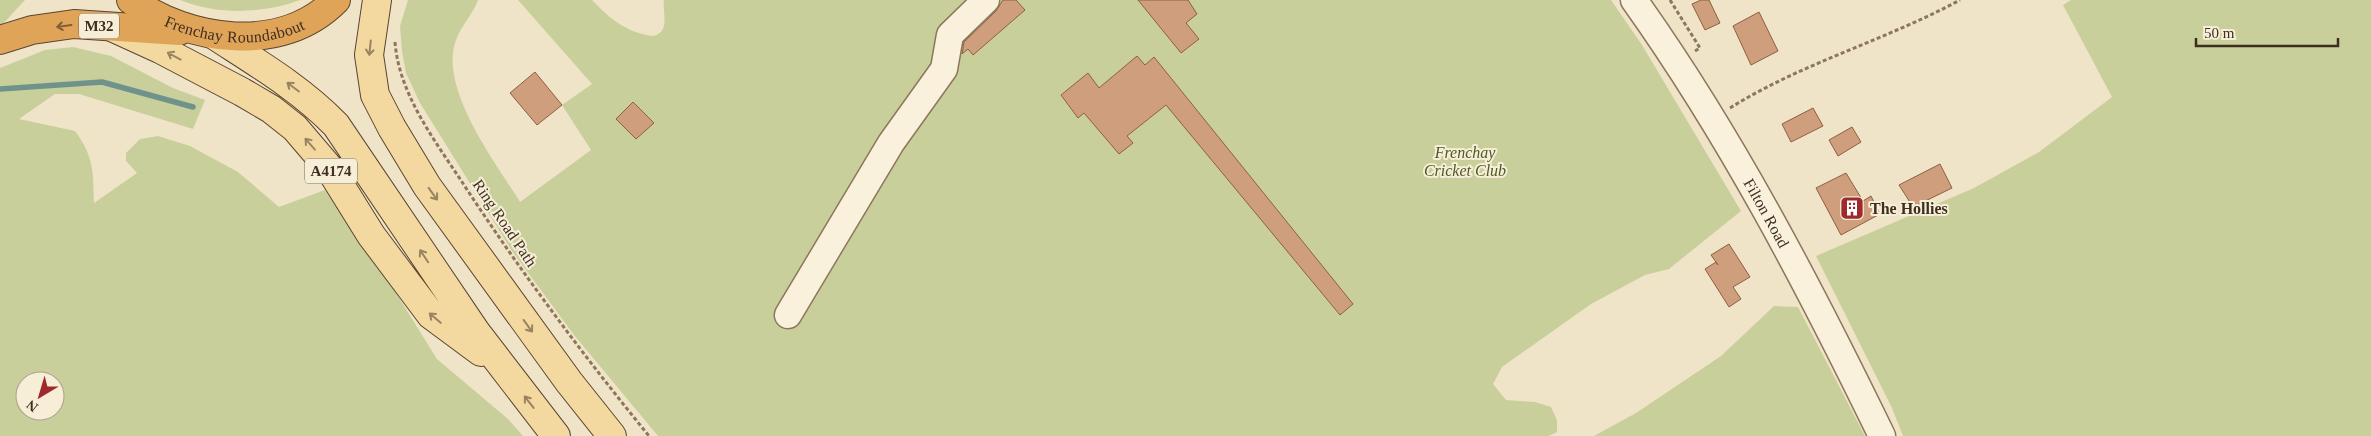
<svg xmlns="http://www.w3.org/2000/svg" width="2371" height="436" font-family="Georgia,serif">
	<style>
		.green { fill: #c9cf9b; fill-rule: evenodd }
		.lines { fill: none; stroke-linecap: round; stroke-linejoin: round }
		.stream { stroke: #6f938a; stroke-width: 5.5 }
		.building { fill: #cf9f7d; stroke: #8d5f41 }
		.minor-casing { stroke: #8d765c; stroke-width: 29 }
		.major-casing { stroke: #5b4430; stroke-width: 30 }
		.highway-casing { stroke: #5b4430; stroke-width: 30 }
		.path { stroke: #8d765c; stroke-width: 3; stroke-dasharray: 4 2.5; stroke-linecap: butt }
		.minor { stroke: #faf1dc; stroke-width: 26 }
		.major { stroke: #f3d9a0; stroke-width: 28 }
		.highway { stroke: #e0a458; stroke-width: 28 }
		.oneway { stroke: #7e5d36 }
		.oneway2 { stroke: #988460 }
		.labels { text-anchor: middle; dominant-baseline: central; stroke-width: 4; stroke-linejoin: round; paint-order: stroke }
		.shield { fill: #f7eed8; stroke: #756857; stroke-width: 1 }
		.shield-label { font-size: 15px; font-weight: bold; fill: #3d2e20 }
		.street-label { font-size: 16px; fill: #3d2e20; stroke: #f7eed8 }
		.park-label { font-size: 16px; font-style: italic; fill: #4d5a26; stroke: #f7eed8 }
		.poi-label { font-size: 16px; font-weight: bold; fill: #3d2e20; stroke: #f7eed8; text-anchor: start }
	</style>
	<rect width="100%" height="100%" fill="#f0e4c8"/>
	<!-- green -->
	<path class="green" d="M 0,0 L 25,0 L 0,27 Z
		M 180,0 L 300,0 C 263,14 217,15 180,0 Z
		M 408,0 L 478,0 C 473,14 461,26 456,40 C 438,88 496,163 520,202 L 591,150 L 562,105 L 592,84 L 518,0 L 592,0 C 609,18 627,33 653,36 C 671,32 662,13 664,0 L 1611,0 L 1642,45 L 1741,211 L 1669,269 L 1645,275 L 1591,304 L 1502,367 L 1493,384 L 1506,400 L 1535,402 L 1551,407 L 1557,420 L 1557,432 L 1549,436 L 658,436 L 574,335 L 512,251 L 420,103 L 406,73 L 402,51 L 400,26 Z
		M 2071,0 L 2371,0 L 2371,436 L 1903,436 L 1892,408 L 1816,256 L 1974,188 L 2039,152 L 2112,97 L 2063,5 Z
		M 73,47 L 111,56 L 173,88 L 205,100 L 193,129 L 79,94 L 55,94 L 19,119 L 75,131 C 94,157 93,171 94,203 L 137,173 L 126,161 L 126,153 L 140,139 L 158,136 L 190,146 L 238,172 L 279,207 L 325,190 L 381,269 L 437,359 L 508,419 L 523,436 L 0,436 L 0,68 L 45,50 ZM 25,381 L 55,381 L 55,411 L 25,411 Z
		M 1774,306 L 1798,307 L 1865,436 L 1594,436 L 1636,413 L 1721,356 Z"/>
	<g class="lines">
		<!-- stream -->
		<path class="stream" d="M 0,89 L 102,82 L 193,107"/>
	</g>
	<!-- building -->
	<path class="building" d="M 1003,0 L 1016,0 L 1025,10 L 973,55 L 968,49 L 962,54 L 964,42 L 996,11 Z
		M 1138,0 L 1188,0 L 1197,14 L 1186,23 L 1199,39 L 1181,53 Z
		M 1701,0 L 1709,0 L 1720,23 L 1705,30 L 1692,4 Z
		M 1759,12 L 1778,51 L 1751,65 L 1733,26 Z
		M 1137,56 L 1145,65 L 1154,57 L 1353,304 L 1340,315 L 1166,105 L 1127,136 L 1133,143 L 1119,154 L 1084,113 L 1078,118 L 1061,95 L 1088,73 L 1099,88 Z
		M 535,72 L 562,105 L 537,125 L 510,93 Z
		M 633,102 L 654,123 L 636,139 L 616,119 Z
		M 1813,108 L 1823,126 L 1791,142 L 1782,124 Z
		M 1852,127 L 1861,142 L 1838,156 L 1829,140 Z
		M 1940,164 L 1952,188 L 1913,207 L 1899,185 Z
		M 1846,173 L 1863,201 L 1871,196 L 1880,214 L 1841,235 L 1816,188 Z
		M 1729,244 L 1750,277 L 1733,287 L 1741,299 L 1729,307 L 1705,269 L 1716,262 L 1718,265 L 1711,255 Z"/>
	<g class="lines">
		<!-- minor casing -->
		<g class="minor-casing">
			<g id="minor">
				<path id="s1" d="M 1634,0 C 1731,136 1809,286 1882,436"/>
				<path d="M 788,315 L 891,143 L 944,69 L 950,35 L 986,0"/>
			</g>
		</g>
		<!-- major casing -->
		<g class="major-casing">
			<path id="major" d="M 377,0 L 369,55 L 375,95 L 392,128 L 427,186 L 569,382 L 612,436
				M 114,28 L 160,49 L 242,92 L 271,109 L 295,128 L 330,169 L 371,235 L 431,315 L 481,352
				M 214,35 C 257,63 300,88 336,125 L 476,332 L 556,436"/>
		</g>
		<!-- highway casing -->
		<g class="highway-casing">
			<g id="highway">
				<path id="s2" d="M 131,0 C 189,42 282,55 336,0"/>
				<path d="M 0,40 L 32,30 L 74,24 L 179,31"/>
			</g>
		</g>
		<!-- path -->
		<path class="path" d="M 1670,0 L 1700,48 L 1695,51
			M 395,42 C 399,95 436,142 464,185 C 521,272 583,355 649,436
			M 1730,108 C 1802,63 1886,40 1960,0"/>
		<!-- minor -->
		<use href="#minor" class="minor"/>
		<!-- major -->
		<use href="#major" class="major"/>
		<!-- highway -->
		<use href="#highway" class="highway"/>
	</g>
	<!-- one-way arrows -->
	<defs><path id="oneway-shaft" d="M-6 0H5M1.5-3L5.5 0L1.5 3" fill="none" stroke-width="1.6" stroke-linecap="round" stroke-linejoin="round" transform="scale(1.25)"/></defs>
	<use class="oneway" href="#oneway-shaft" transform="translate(64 26) rotate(172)"/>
	<g class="oneway2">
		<use href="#oneway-shaft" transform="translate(370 48) rotate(96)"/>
		<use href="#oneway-shaft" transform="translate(174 56) rotate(-152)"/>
		<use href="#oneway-shaft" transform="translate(293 87) rotate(-143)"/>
		<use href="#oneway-shaft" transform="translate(310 144) rotate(-131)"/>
		<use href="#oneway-shaft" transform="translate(433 194) rotate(54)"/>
		<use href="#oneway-shaft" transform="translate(424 256) rotate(-124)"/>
		<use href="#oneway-shaft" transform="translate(435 318) rotate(-140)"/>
		<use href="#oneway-shaft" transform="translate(528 326) rotate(54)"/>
		<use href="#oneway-shaft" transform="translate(529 402) rotate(-128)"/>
	</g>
	<!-- icons -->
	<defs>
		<g id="building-square" transform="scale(1.25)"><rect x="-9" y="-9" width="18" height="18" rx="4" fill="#9e2a2b" stroke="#f7eed8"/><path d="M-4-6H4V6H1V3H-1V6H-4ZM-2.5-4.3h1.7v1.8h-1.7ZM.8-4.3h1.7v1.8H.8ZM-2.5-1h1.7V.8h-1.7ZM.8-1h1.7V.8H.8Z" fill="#fff"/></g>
	</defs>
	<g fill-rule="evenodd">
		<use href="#building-square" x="1852" y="208"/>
	</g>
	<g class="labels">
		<!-- shield labels -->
		<g class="shield">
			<rect x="79" y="13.5" width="40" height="25" rx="4"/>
			<rect x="305" y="158.5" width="52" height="25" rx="4"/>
		</g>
		<g class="shield-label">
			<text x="99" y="26">M32</text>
			<text x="331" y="171">A4174</text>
		</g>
		<!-- street labels -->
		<g class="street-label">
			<text stroke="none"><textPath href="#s2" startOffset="111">Frenchay Roundabout</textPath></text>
			<text stroke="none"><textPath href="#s1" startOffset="251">Filton Road</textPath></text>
			<text transform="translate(505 223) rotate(56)">Ring Road Path</text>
		</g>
		<!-- park labels -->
		<g class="park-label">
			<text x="1465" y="152">Frenchay<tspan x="1465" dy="18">Cricket Club</tspan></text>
		</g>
		<!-- poi labels -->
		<g class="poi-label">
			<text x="1870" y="208">The Hollies</text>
		</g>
	</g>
	<!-- north arrow -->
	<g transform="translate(40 396) rotate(218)"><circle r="24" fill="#f7eed8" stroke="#ada18e"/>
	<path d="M0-4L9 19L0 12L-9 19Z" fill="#9e2a2b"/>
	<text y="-8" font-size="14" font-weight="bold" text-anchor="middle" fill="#3d2e20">N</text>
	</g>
	<!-- scale -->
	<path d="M2196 38v8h142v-8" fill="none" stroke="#3d2e20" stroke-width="2.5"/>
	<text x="2204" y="38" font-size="15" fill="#3d2e20" stroke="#f7eed8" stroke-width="4" paint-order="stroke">50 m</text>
</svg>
